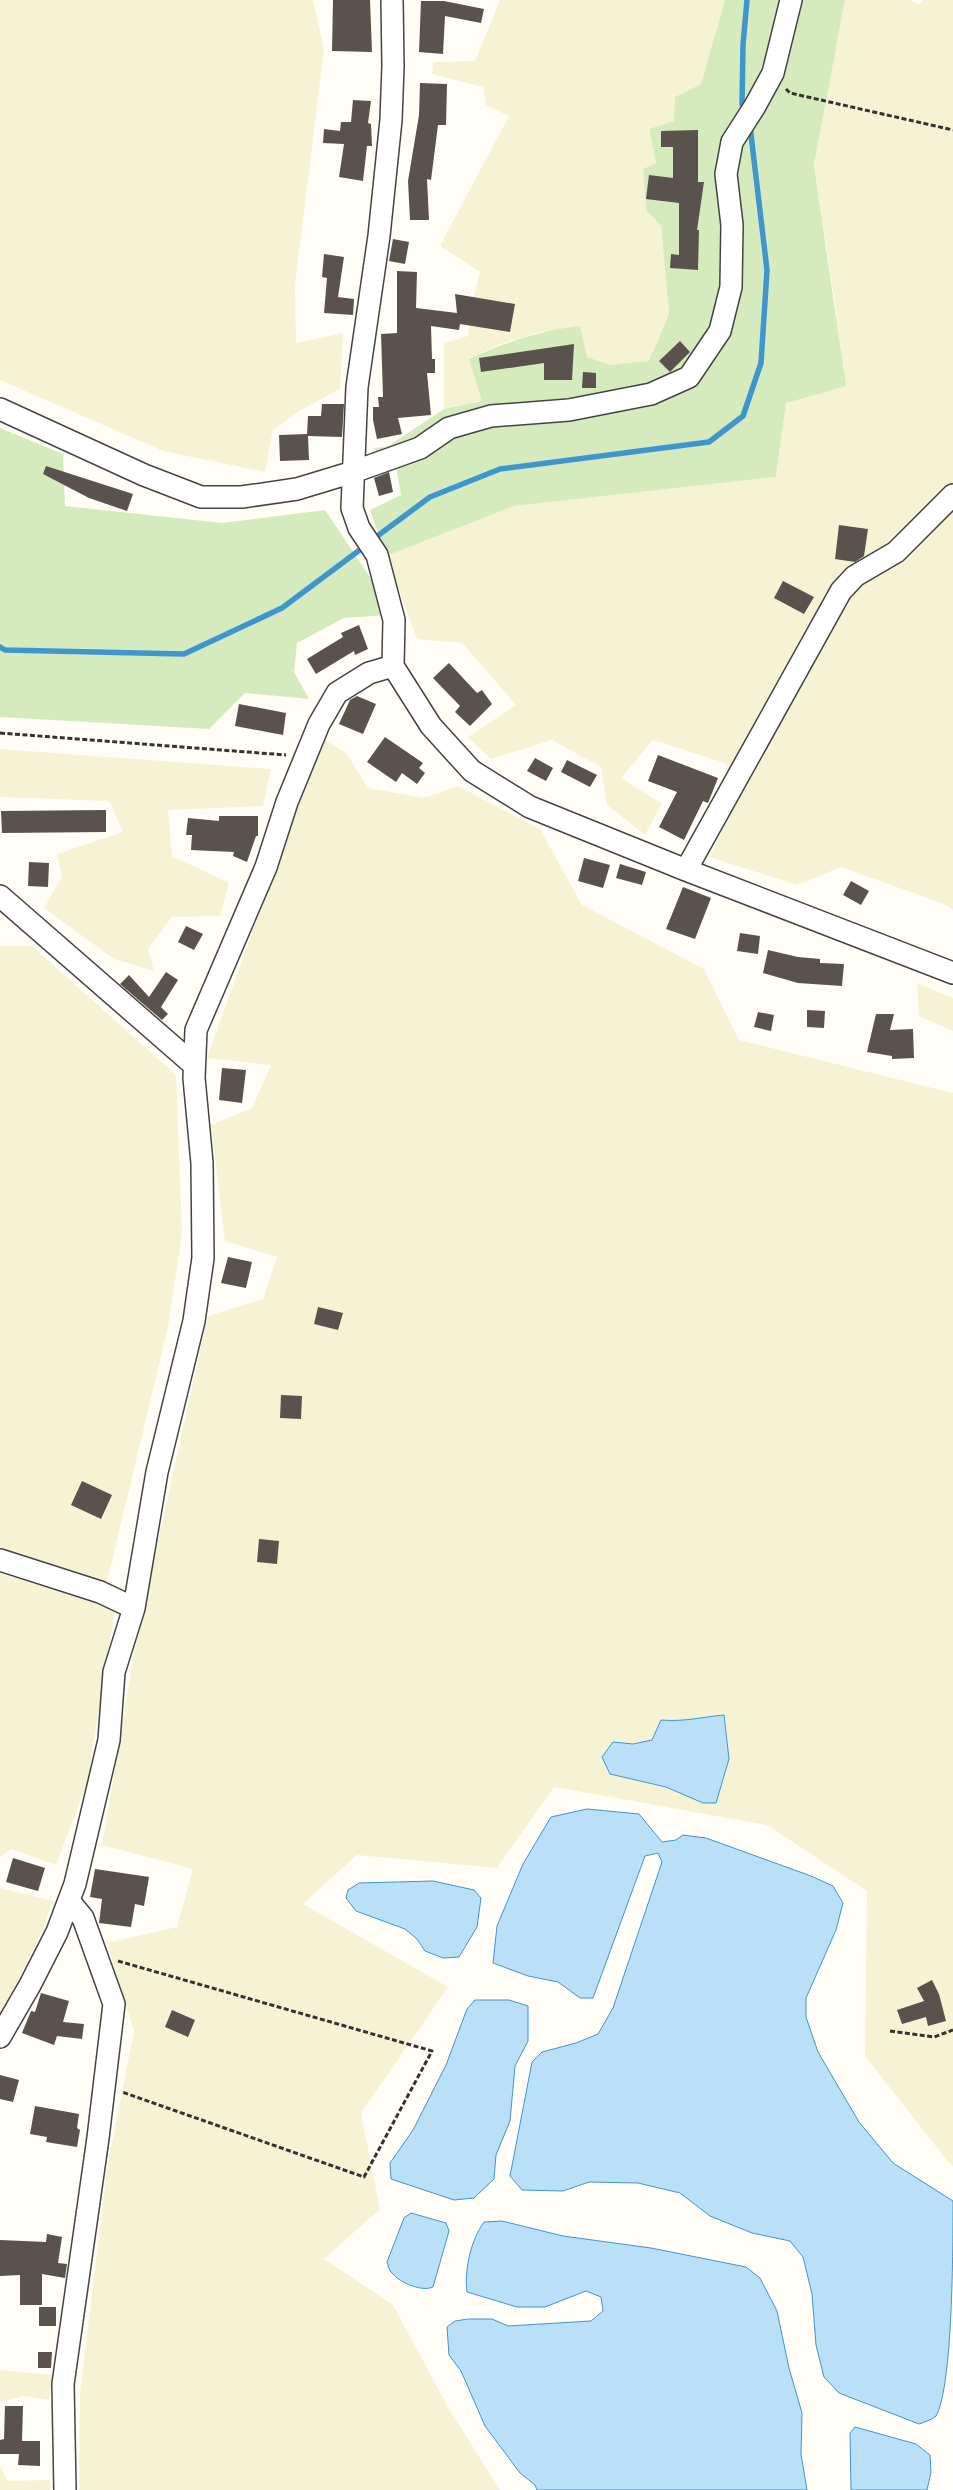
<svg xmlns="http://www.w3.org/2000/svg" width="953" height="2490" font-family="Literata,serif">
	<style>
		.farmland { fill: #f6f3d4; fill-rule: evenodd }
		.green { fill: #d5ebbd }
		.water { fill: #b9e0f7; stroke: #3f96cf }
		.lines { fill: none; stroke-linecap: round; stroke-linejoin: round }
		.stream { stroke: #3f96cf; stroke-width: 5.5 }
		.building { fill: #5a524d }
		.minor-casing { stroke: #444; stroke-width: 24 }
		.path { stroke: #333; stroke-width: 3; stroke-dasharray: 5 2.5; stroke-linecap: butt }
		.minor { stroke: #fff; stroke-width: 21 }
	</style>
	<rect width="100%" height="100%" fill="#fffdf5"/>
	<!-- farmland -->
	<path class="farmland" d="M 0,0 L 313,0 L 324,49 L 295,285 L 296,343 L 343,333 L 340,389 L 301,410 L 273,430 L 265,472 L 163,451 L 0,380 Z
		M 500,0 L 725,0 L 701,84 L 675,97 L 675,121 L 649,129 L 656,163 L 643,169 L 646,209 L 661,226 L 669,314 L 649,362 L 611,365 L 587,357 L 543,331 L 500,344 L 470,358 L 482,401 L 444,409 L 444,343 L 468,336 L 472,304 L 480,272 L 440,246 L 509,116 L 486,105 L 483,87 L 432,74 L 433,62 L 475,61 Z
		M 845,0 L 909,0 L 919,4 L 923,0 L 953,0 L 953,910 L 944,904 L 841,867 L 797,885 L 710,857 L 740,792 L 725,763 L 653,740 L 621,778 L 662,804 L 645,835 L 607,805 L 601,767 L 552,740 L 491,759 L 468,737 L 516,705 L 462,643 L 417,639 L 386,556 L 513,506 L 776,477 L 786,403 L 837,316 L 814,165 Z
		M 322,738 L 347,754 L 368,788 L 424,798 L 458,786 L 540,829 L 582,905 L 704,969 L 739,1040 L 953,1093 L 953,2166 L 949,2163 L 865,2056 L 867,1891 L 767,1825 L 554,1787 L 497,1868 L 357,1855 L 303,1904 L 448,1987 L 361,2113 L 380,2209 L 324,2259 L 393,2305 L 448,2407 L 500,2490 L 79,2490 L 80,2393 L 107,2169 L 134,2031 L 107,1943 L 177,1927 L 193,1869 L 102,1845 L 137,1636 L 208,1316 L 263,1299 L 277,1257 L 225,1241 L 211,1125 L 252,1108 L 271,1065 L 207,1058 ZM 704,1717 L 703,1803 L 666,1787 L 610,1774 L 613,1742 L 633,1744 L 653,1740 L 662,1720 L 684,1722 Z
		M 0,749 L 271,769 L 263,806 L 168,810 L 172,856 L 229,883 L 220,916 L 172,917 L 148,949 L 154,971 L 114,959 L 44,908 L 62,876 L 57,854 L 123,832 L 109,801 L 0,797 Z
		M 0,946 L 32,946 L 176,1075 L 182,1234 L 168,1327 L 106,1586 L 0,1552 Z
		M 917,983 L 953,998 L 953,1031 L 919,1016 Z
		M 0,1573 L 115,1609 L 87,1783 L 56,1865 L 11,1849 L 0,1857 Z
		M 0,1888 L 53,1901 L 42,1931 L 0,2017 Z
		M 0,2370 L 52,2375 L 49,2400 L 24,2396 L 0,2402 Z
		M 0,2466 L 8,2481 L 50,2480 L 50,2490 L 0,2490 Z"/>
	<!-- green -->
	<path class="green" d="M 725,0 L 845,0 L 814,165 L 846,386 L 786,403 L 776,477 L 514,506 L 386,556 L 370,510 L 401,495 L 396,467 L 373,448 L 387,447 L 444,409 L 482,401 L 469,359 C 507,341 539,331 580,326 L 587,357 L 611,365 L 649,361 L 669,314 L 661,226 L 646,210 L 643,169 L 656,163 L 649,129 L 674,121 L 675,97 L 701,84 Z
		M 0,428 L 63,454 L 65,506 L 222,523 L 325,510 L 370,577 L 386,615 L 344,618 L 297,643 L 294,672 L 309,699 L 245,693 L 209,729 L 0,717 Z"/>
	<!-- water -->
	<path class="water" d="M 724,1715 L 729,1759 L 716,1803 L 703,1803 L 666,1787 L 610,1774 L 602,1757 L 613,1742 L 633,1744 L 652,1740 L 661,1720 C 685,1722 701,1717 724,1715 Z
		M 587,1809 L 639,1814 L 662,1842 L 676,1840 L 683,1835 L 706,1838 L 811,1876 L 833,1886 L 843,1903 L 836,1930 L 806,1998 L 806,2017 L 818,2052 L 859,2122 L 893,2163 L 953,2201 C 953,2245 953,2386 936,2416 C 932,2420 924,2422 919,2424 L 839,2393 L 824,2377 L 816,2345 L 812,2294 L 803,2257 L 790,2241 L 752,2233 L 710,2216 L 680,2193 L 638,2183 L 589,2182 L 563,2191 L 522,2190 L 510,2176 L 532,2062 L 542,2052 L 576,2043 L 598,2034 L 613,2008 L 662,1862 L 658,1853 L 645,1856 L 593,1998 L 580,1998 L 558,1982 L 528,1976 L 493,1963 L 497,1926 L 523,1864 L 551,1817 Z
		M 433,1881 L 474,1890 L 481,1898 L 477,1927 L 459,1957 L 443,1958 L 425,1951 L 417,1939 L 405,1929 L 356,1911 L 346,1898 L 348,1890 L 359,1883 Z
		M 475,2000 L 509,2000 L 528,2006 L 528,2041 L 515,2066 L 510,2121 L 496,2155 L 494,2179 L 474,2198 L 454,2200 L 391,2179 L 390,2163 L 413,2130 L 446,2065 L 467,2009 Z
		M 411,2213 L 446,2223 L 449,2231 L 433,2287 C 422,2292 400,2283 392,2273 C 389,2271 388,2265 387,2262 L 404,2218 Z
		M 502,2221 L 563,2236 L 651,2248 L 746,2267 L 760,2278 L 777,2311 L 789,2368 L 802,2413 L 801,2454 L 807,2490 L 537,2490 L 535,2485 L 520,2473 L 485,2426 L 461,2371 L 449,2355 L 447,2327 L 455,2321 L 468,2319 L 492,2319 L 508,2326 L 591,2321 L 603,2311 L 601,2297 L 586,2291 L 545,2307 L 517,2307 L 467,2292 C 464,2270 471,2240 484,2222 Z
		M 855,2427 L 916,2444 L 930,2455 L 931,2472 L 927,2490 L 851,2490 L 850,2433 Z"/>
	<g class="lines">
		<!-- stream -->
		<path class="stream" d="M 742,104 L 743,45 L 747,0
			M 372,540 L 430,497 L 500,469 L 709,442 L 743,416 L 761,363 L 767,270 L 750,126
			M 0,647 L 5,650 L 184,654 L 282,608 L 365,546"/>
	</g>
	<!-- building -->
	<path class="building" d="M 333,0 L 370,0 L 372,52 L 332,51 Z
		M 421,1 L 444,1 L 484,9 L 481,23 L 445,16 L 443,54 L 419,52 Z
		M 420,83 L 447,84 L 446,125 L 438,125 L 431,180 L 427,179 L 429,220 L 410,220 L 408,181 L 419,115 Z
		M 353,100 L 371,101 L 368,123 L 371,124 L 372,146 L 367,146 L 363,181 L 339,177 L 344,144 L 323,143 L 324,129 L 340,131 L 341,122 L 351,122 Z
		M 698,130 L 698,182 L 704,182 L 697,230 L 699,230 L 698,270 L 670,268 L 671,254 L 679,255 L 679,203 L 646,199 L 649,175 L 673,178 L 673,147 L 661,147 L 661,131 Z
		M 393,239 L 409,242 L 405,264 L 389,261 Z
		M 324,254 L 344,257 L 338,297 L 354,299 L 353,315 L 324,313 L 327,278 L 322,277 Z
		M 397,271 L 417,272 L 416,308 L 457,313 L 455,294 L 515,304 L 510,332 L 460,324 L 459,330 L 431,326 L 432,359 L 435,359 L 435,373 L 427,373 L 431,415 L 398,418 L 402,434 L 377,439 L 373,420 L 373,407 L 379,407 L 378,397 L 383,397 L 381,334 L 397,333 Z
		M 680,341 L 690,352 L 670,372 L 659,361 Z
		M 574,344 L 572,380 L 544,380 L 544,363 L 481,372 L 479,358 Z
		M 583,372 L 596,373 L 596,388 L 582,388 Z
		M 322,404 L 344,404 L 342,437 L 308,436 L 309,460 L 280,461 L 279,435 L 307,434 L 308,416 L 321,416 Z
		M 46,466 L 133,494 L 127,511 L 89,498 L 43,474 Z
		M 389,472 L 393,492 L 379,496 L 374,478 Z
		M 839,525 L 868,529 L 864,556 L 855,562 L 835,559 Z
		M 783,581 L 814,597 L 804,614 L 774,598 Z
		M 359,625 L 368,649 L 355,655 L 354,651 L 316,674 L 307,659 L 343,637 L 341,633 Z
		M 449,663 L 477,693 L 482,690 L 492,704 L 470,726 L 455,712 L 460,706 L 433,678 Z
		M 357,696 L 376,704 L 363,734 L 339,724 L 350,700 Z
		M 239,704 L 286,713 L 283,735 L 235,726 Z
		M 385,737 L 423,763 L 419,768 L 425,773 L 417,784 L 402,773 L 396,782 L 367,762 Z
		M 658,755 L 718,778 L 708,803 L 703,801 L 684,840 L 659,827 L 677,792 L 648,781 Z
		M 535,758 L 553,768 L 546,781 L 527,771 Z
		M 567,760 L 597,775 L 590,787 L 561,772 Z
		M 106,810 L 106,832 L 2,833 L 1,811 Z
		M 219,816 L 258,816 L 258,836 L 256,836 L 247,862 L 233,856 L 234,852 L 191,850 L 192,835 L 186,835 L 188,818 L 219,821 Z
		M 584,858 L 610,865 L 603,888 L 578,881 Z
		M 29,862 L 49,863 L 48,887 L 28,886 Z
		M 620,864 L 646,872 L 642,885 L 616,878 Z
		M 851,881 L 869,891 L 861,905 L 843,895 Z
		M 683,887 L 711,898 L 695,939 L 666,929 Z
		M 186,926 L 203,934 L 194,950 L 178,942 Z
		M 740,933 L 760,936 L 758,954 L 737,951 Z
		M 768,950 L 798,957 L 820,959 L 820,963 L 844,964 L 842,986 L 798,983 L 763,973 Z
		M 166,972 L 178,980 L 161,1007 L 168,1014 L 162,1020 L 120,984 L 129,975 L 149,997 Z
		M 807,1010 L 825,1011 L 824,1028 L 807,1027 Z
		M 758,1012 L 774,1015 L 771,1031 L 754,1027 Z
		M 876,1014 L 894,1014 L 890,1030 L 913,1029 L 914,1058 L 892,1059 L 892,1056 L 867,1052 Z
		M 222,1068 L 246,1070 L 242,1103 L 219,1100 Z
		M 228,1257 L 252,1262 L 246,1288 L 221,1283 Z
		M 318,1307 L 343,1313 L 338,1330 L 314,1324 Z
		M 281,1395 L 302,1396 L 301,1419 L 280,1418 Z
		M 82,1481 L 112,1495 L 101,1519 L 71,1505 Z
		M 259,1539 L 279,1541 L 277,1564 L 257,1562 Z
		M 13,1858 L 45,1868 L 38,1891 L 6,1882 Z
		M 95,1869 L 149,1877 L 144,1906 L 135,1904 L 131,1927 L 99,1923 L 102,1899 L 90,1897 Z
		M 932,1980 L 939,1994 L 946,2021 L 928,2026 L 926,2017 L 902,2024 L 897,2010 L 924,2001 L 917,1988 Z
		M 41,1993 L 69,2001 L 63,2022 L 84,2024 L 82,2039 L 57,2036 L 54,2045 L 22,2033 L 31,2011 L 35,2012 Z
		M 172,2010 L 195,2020 L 188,2037 L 165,2027 Z
		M 0,2075 L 19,2080 L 13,2102 L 0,2099 Z
		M 35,2106 L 79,2114 L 77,2128 L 80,2130 L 77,2147 L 46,2142 L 47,2137 L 30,2134 Z
		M 47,2234 L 62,2237 L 58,2263 L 67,2264 L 65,2278 L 42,2274 L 42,2305 L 20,2305 L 20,2275 L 0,2276 L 0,2240 L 46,2242 Z
		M 39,2307 L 56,2307 L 56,2326 L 39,2326 Z
		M 38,2352 L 52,2352 L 51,2368 L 38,2368 Z
		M 5,2406 L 23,2406 L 22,2441 L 40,2441 L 40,2466 L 18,2465 L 19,2454 L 0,2454 L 0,2440 L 4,2439 Z"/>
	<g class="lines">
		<!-- minor casing -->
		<g class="minor-casing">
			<path id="minor" d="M 0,409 L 144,475 L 201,497 L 242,497 L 297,489 L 353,472 L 420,448 L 449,428 L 491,416 L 569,410 L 651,394 L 689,377 L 720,331 L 731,287 L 732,225 L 726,174 L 732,142 L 755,106 L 773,73 L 791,0
				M 393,666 L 431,726 L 472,771 L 530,807 L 686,870 L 953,973
				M 686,870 L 841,591 L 855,576 L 896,552 L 953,495
				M 0,896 L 194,1065
				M 0,1560 L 100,1592 L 134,1608
				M 0,2037 L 30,1985 L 57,1932 L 75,1884 L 109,1740 L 114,1672 L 134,1608 L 157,1472 L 194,1321 L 203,1258 L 202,1163 L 194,1078 L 196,1030 L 266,867 L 287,802 L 319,724 L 337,693 L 369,673 L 393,666 L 394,620 L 377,555 L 359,528 L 352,508 L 357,387 L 379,236 L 391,120 L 393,66 L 392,0
				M 65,2490 L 63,2384 L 98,2138 L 114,2004 L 83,1918 L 69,1901"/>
		</g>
		<!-- path -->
		<path class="path" d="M 786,89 L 790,93 L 953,130
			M 0,733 L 286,755
			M 118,1961 L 432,2051 L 364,2177 L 122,2092
			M 890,2031 L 934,2037 L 953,2030"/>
		<!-- minor -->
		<use href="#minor" class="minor"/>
	</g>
</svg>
